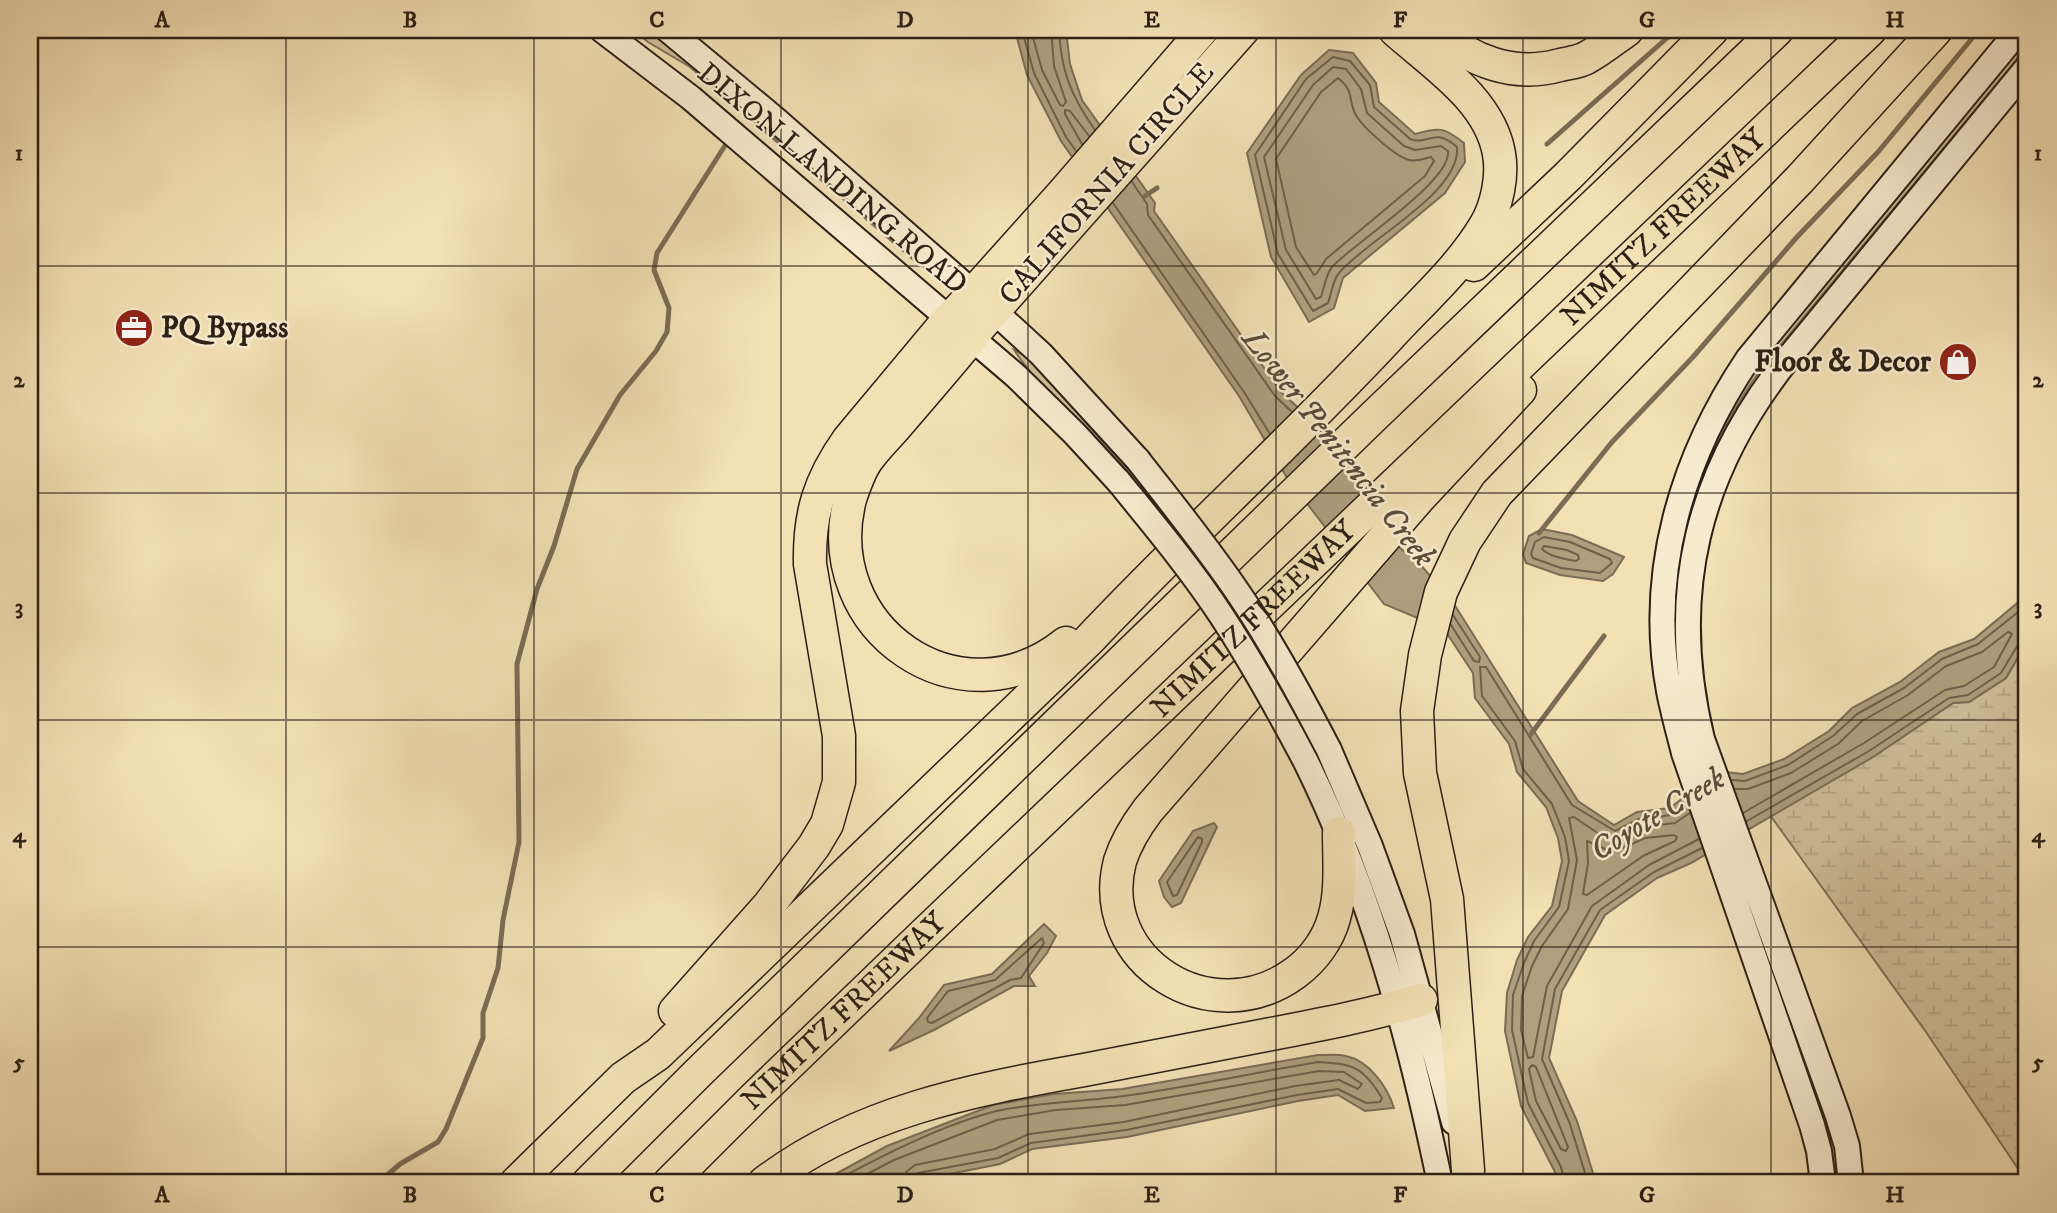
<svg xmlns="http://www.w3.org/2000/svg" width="2057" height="1213" font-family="'IM FELL DW Pica',serif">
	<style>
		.grass { fill: #d1bf9a; stroke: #7e7058; stroke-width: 2 }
		.wetland { fill: url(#wetland-marsh); stroke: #7e7058; stroke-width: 2 }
		.water { fill: #af9f7f; stroke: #7b6c55; stroke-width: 2 }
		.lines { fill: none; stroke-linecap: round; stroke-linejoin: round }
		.shore { stroke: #6e604a; stroke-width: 2 }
		.stream { stroke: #7b6c55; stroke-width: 5 }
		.secondary-casing { stroke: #2c2015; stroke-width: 28 }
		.trunk-casing { stroke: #2c2015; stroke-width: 33 }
		.motorway-casing { stroke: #2c2015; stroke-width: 35 }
		.secondary { stroke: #f7ebcf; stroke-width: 24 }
		.trunk { stroke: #f3e0b5; stroke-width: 30 }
		.motorway { stroke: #f3e0b5; stroke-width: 32 }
		.secondary-bridge-casing { stroke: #2c2015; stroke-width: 28; stroke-linecap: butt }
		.secondary-bridge { stroke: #f7ebcf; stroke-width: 24 }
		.grid { fill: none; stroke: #2c2015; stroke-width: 2; stroke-opacity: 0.55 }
		.labels { text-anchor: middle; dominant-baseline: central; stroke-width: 5; stroke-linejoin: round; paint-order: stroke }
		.street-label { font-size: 30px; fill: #2c2015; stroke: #f7ebcf }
		.poi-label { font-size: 30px; font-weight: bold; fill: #2c2015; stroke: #f7ebcf; text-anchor: start }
		.water-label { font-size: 32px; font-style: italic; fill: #5a4c3a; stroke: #f7ebcf }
		.neatline { fill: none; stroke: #2c2015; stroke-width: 2.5 }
		.grid-label { font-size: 23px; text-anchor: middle; font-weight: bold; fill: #2c2015 }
	</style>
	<defs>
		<pattern id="wetland-marsh" width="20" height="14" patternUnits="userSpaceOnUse" patternTransform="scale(1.75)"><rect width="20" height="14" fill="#d1bf9a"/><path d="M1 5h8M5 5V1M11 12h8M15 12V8" fill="none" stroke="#b4a484"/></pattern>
	</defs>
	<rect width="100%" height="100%" fill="#f3e0b5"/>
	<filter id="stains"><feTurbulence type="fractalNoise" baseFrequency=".00286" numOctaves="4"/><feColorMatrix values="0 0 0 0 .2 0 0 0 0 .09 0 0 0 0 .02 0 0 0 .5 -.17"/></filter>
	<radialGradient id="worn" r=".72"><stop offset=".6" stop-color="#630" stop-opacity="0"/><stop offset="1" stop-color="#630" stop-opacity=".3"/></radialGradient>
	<!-- grass -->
	<path class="grass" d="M 633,30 L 648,30 L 664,42 L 918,264 L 690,67 L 648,42 Z
		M 2027,31 L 2027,47 L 1761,369 C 1692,465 1658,583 1681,701 C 1694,766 1720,830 1744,893 L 1741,892 C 1720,832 1694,772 1680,709 C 1653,586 1682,461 1755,360 Z
		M 1014,350 C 1037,359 1071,405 1088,425 C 1130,473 1173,520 1210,572 C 1262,645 1305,722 1342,803 C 1357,837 1380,886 1386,923 L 1359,848 L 1326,772 L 1285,692 L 1249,633 L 1189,545 L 1139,485 L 1030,372 Z"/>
	<!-- wetland -->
	<path class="wetland" d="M 2027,642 L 2027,1182 L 1926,1032 L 1770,815 L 1873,757 L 1953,703 L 1969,702 L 2006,678 Z"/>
	<!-- water -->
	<path class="water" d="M 1015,30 L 1066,30 L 1070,64 L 1082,100 L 1155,203 L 1154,211 L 1281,392 L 1341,447 L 1357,473 L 1370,508 L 1395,544 L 1420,564 L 1454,604 L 1578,801 L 1614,825 L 1637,812 L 1670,808 L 1710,777 L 1726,772 L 1743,774 L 1784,759 L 1829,731 L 1852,708 L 1900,682 L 1939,652 L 1974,639 L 2027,595 L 2027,642 L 2006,678 L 1969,702 L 1953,703 L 1873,757 L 1691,863 L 1657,878 L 1605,915 L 1562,991 L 1549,1058 L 1577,1121 L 1596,1183 L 1559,1183 L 1554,1170 L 1521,1106 L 1505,1031 L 1507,993 L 1517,960 L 1528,937 L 1552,906 L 1562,861 L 1558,838 L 1546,807 L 1517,772 L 1509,744 L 1475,698 L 1473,673 L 1444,629 L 1384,604 L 1286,476 L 1239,396 L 1061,141 L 1027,75 Z
		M 1329,50 L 1353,53 L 1376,83 L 1379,102 L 1415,134 C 1439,127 1444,127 1464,143 L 1465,162 L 1445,193 L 1343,278 L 1334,308 L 1309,322 L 1271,257 L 1247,153 L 1301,75 Z
		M 1542,529 L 1572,535 L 1624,557 L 1613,574 L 1603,581 L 1560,575 L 1526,563 L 1523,554 L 1529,536 Z
		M 1214,823 L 1217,827 L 1181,903 L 1172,907 L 1164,897 L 1159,881 L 1193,831 Z
		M 1044,924 L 1056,936 L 1047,953 L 1029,976 L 1035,986 L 1014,986 L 934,1030 L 889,1051 L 919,1018 L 944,985 L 992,974 Z
		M 1318,1055 C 1327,1055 1337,1054 1346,1056 C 1369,1061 1387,1086 1394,1108 L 1365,1111 L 1338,1095 L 1298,1101 L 1127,1137 L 1032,1149 L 1000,1164 L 904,1183 L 819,1183 L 887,1146 L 993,1105 L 1054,1094 L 1122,1089 Z"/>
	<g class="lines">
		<!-- shore -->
		<path class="shore" d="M 1022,30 L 1034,73 L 1066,137 L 1076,151
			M 1031,30 L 1042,70 L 1060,105 L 1063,106 L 1066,102 L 1054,66 L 1051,30
			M 1059,30 C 1061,71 1071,96 1095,130
			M 1333,57 L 1350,61 L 1370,85 L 1374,107 L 1410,139 C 1430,146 1432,126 1457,147 C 1461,193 1366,240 1339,273 C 1333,280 1331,294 1328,303 L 1313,311 L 1278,254 L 1255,155 L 1306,79 Z
			M 1333,67 L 1346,69 L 1361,89 L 1367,113 L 1404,146 L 1415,150 L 1441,146 L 1448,151 C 1452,181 1354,243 1332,267 C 1326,274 1324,288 1321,297 L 1316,299 L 1286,250 L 1264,157 L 1313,85 Z
			M 1338,78 C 1356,92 1347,102 1357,117 C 1364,128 1396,157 1409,160 C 1416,162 1423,159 1431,157 L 1434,161 L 1425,176 L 1326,259 L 1317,273 L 1314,275 L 1296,247 L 1276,159 L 1321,92 Z
			M 1082,144 L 1065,114 L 1065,110 L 1070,111 L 1089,136
			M 1132,182 L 1147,204 L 1148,215 L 1275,396 L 1292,412
			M 1113,203 L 1244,392 L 1270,434
			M 1544,537 L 1570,542 L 1610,559 L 1612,563 L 1600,573 L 1561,568 L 1533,558 L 1531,554 L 1535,542 Z
			M 1544,546 L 1567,550 L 1578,555 L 1579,559 L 1576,561 C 1565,559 1550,557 1542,549 Z
			M 1451,625 L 1474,661 L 1479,662 L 1480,657 L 1453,615
			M 1732,780 L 1745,781 L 1788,765 L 1833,736 L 1857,714 L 1904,688 L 1942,659 L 1978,644 L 2027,605
			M 1735,789 L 1748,789 L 1791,773 L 1838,744 L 1862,721 L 1908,695 L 1946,666 L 1982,652 L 2008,632 L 2012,634 L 1994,667 L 1964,686 L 1945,690 L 1864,743 L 1743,813
			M 1690,813 L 1675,823 L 1641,827 L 1615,840 L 1605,838 L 1574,817 L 1569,818 L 1577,860 L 1568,909 L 1542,946 L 1532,966 L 1522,996 L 1521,1030 L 1528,1058 L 1533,1057 L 1547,986 L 1592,906 L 1649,865 L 1699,839
			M 1747,821 L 1869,751 L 1949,698 L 1968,695 L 2001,673 L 2019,643 L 2027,640
			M 1674,835 L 1677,837 L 1675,841 L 1643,856 L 1587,895 L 1583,894 L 1588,863 L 1587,841 L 1605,849 L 1616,851 L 1645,838 Z
			M 1198,837 L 1202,839 L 1202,842 L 1177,895 L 1173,896 L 1167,882 Z
			M 1042,938 L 1044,943 L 1021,978 L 1010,980 L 932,1023 L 928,1022 L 927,1018 L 948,991 L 995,980 Z
			M 1532,1065 L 1536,1067 L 1568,1147 L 1566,1151 L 1561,1149 L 1536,1101 L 1529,1069 Z
			M 831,1183 C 880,1157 943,1124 997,1111 C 1039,1102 1081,1102 1124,1096 C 1189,1087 1253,1073 1318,1062 C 1354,1064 1363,1067 1382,1098 L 1380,1102 L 1366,1103 L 1338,1089 L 1297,1095 L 1126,1130 L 1031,1143 L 998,1158 L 918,1173 L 913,1177 L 912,1183
			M 850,1183 L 894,1160 L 997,1120 L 1056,1110 L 1125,1105 L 1319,1071 L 1344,1072 L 1362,1084 L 1358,1089 L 1339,1080 L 1295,1086 L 1124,1122 L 1029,1134 L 995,1149 L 915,1165 L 906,1172 L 903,1183
			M 1565,1183 L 1561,1167 L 1528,1103 L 1512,1030 L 1513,995 L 1524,963 L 1534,941 L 1559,907 L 1569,861 L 1565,837 L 1552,804 L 1523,769 L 1515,741 L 1482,696 L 1480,667 L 1486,667 L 1572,805 L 1615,831 L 1639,819 L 1672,815 L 1687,804
			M 1588,1183 L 1570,1124 L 1542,1059 L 1555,989 L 1600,910 L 1654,872 L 1702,848"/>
		<!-- stream -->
		<path class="stream" d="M 1547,144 L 1676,30
			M 1145,196 L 1157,188
			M 1539,533 L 1612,442 L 1693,357 L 1797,237 L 1878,152 L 1979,30
			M 1531,734 L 1604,636
			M 378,1183 L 400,1164 L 438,1142 L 446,1129 L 483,1038 L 483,1013 L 498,968 L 503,920 L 519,842 L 517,664 L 537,589 L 554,546 L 577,469 L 620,395 L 656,351 L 667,332 L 669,308 L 654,270 L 657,253 L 726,144"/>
		<!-- secondary casing -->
		<g class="secondary-casing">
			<path id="secondary" d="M 602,30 L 691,98 L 1016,376 L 1075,434 L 1119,482
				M 668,30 L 775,119 L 994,311 L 1041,354 L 1138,460
				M 1329,750 L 1370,846 L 1402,934 L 1454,1122
				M 1305,760 C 1371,893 1410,1038 1440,1183
				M 1823,1183 L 1819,1151 L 1812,1125 L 1684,753 C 1679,733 1673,712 1669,691 C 1647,573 1682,457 1748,359 L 2019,30
				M 1851,1183 L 1847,1146 L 1838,1116 L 1702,739 C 1667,594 1697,471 1790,356 L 2027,68"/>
		</g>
		<!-- trunk casing -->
		<g class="trunk-casing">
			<path id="trunk" d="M 949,319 L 1061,194 L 1203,30
				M 971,338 L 1244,30"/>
		</g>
		<!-- motorway casing -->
		<g class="motorway-casing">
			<g id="motorway">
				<path d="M 1435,30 C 1470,61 1514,78 1560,65 C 1569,63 1579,62 1586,58 C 1601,50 1614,39 1627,30"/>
				<path d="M 1474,265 L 1568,176 L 1712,30"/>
				<path d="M 971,338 C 947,367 923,395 898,424 C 888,436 876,447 867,460 C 860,470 854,487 850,499 C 817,629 960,728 1066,643"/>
				<path d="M 1339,833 C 1339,860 1342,891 1334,918 C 1328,940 1313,960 1295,973 C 1212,1034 1094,962 1120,861 C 1126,842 1136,826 1148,810 L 1420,497 L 1520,390"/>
				<path d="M 675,1011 L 769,905 L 814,846 L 827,824 L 839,782 L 839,736 L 810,564 C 809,514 819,481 848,440 L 949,319"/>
				<path d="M 1468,1170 L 1447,899 L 1420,773 L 1417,711 L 1425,655 L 1441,592 L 1465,541 L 1497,493 L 1800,179 L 1936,30"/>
				<path d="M 516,1183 L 623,1078 L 658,1054 L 1089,640 C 1186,537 1291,442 1388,338 C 1421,302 1460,268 1485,226 C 1497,206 1503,176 1499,154 C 1490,100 1433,64 1395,30"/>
				<path d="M 588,1183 L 698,1073 L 1372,418 L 1777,30"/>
				<path id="s1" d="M 669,1183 L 753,1099 L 924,934 L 1870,30"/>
				<path d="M 764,1183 C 857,1112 971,1090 1084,1070 C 1145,1058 1206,1047 1266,1035 C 1318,1025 1371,1015 1421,1000"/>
			</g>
		</g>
		<!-- secondary -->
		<use href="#secondary" class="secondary"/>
		<!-- trunk -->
		<use href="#trunk" class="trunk"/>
		<!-- motorway -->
		<use href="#motorway" class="motorway"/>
		<!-- secondary-bridge casing -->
		<g class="secondary-bridge-casing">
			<path id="secondary-bridge" d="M 1138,460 C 1173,505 1209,549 1241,597 C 1274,646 1302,698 1329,750
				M 1119,482 C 1154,525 1190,568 1221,615 C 1252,662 1279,711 1305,760"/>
		</g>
		<!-- secondary-bridge -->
		<use href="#secondary-bridge" class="secondary-bridge"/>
	</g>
	<!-- grid -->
	<path class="grid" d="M 286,30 L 286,1183M 534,30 L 534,1183M 781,30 L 781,1183M 1028,30 L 1028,1183M 1276,30 L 1276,1183M 1523,30 L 1523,1183M 1771,30 L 1771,1183M 30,266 L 2027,266M 30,493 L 2027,493M 30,720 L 2027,720M 30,947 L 2027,947"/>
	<!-- icons -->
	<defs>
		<g id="office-disc" transform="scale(2.0125)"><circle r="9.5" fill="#8f2418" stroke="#f7ebcf"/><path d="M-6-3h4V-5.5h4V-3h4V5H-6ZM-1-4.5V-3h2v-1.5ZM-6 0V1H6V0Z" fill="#fff"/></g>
		<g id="shop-disc" transform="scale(2.0125)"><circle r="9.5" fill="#8f2418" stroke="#f7ebcf"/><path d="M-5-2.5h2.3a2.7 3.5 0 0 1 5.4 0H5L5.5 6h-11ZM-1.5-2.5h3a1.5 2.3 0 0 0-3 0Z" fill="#fff"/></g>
	</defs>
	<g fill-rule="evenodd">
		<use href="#office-disc" x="134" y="328"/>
		<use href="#shop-disc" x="1958" y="362"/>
	</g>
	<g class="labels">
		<!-- street labels -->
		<g class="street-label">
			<text transform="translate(832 179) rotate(40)">DIXON LANDING ROAD</text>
			<text transform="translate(1107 184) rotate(-49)">CALIFORNIA CIRCLE</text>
			<text stroke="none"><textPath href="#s1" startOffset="1379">NIMITZ FREEWAY</textPath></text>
			<text stroke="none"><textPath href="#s1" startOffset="812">NIMITZ FREEWAY</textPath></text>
			<text stroke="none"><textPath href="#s1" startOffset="245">NIMITZ FREEWAY</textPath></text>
		</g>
		<!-- poi labels -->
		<g class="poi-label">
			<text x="161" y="328">PQ Bypass</text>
			<text x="1931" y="362" text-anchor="end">Floor &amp; Decor</text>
		</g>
		<!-- water labels -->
		<g class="water-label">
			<text transform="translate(1338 448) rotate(52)">Lower Penitencia Creek</text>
			<text transform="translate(1658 815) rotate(-31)">Coyote Creek</text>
		</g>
	</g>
	<!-- margin -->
	<rect width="2057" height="1213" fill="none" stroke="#f3e0b5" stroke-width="77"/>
	<rect x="38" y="38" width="1980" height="1136" class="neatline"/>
	<g class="grid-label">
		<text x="162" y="27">A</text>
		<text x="410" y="27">B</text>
		<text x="657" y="27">C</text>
		<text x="905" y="27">D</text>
		<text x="1152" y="27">E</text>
		<text x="1400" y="27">F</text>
		<text x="1647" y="27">G</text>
		<text x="1895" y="27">H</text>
		<text x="19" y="160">1</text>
		<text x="2038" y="160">1</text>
		<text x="19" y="387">2</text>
		<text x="2038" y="387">2</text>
		<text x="19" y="614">3</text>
		<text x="2038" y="614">3</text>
		<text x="19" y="842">4</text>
		<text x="2038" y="842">4</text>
		<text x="19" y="1069">5</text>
		<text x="2038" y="1069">5</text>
		<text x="162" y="1202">A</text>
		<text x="410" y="1202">B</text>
		<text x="657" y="1202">C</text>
		<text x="905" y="1202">D</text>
		<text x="1152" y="1202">E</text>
		<text x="1400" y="1202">F</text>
		<text x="1647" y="1202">G</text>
		<text x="1895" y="1202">H</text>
	</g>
	<rect width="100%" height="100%" filter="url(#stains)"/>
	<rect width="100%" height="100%" fill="url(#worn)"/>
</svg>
